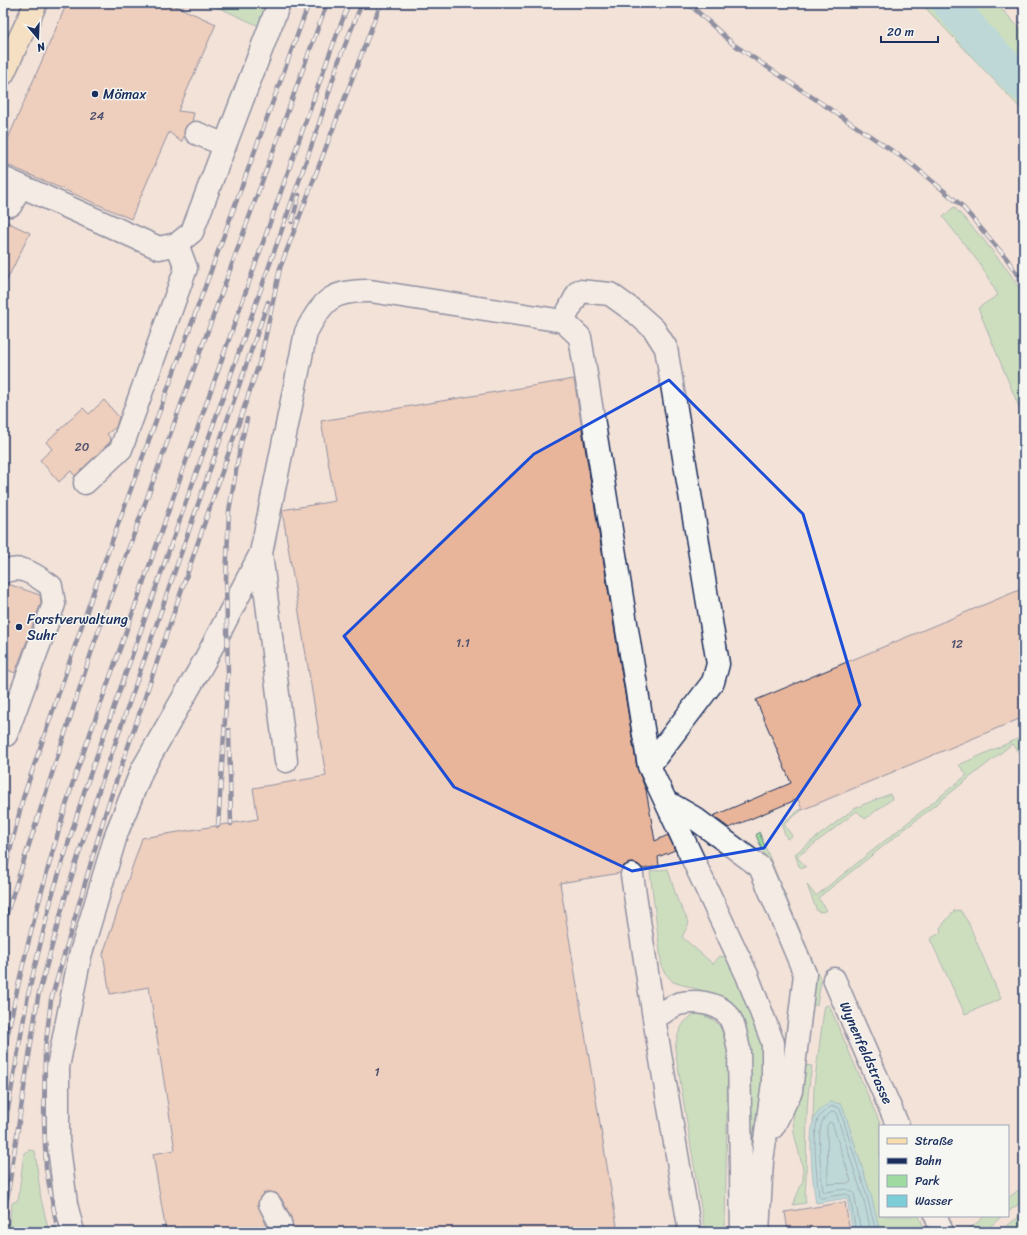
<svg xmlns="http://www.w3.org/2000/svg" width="1027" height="1235" font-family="Sriracha,sans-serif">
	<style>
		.green { fill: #9fdaa0; stroke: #5d847f }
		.water { fill: #7ccdd6; stroke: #558ea6 }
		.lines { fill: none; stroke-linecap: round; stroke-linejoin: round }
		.shore { stroke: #426e8e; stroke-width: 1 }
		.river { stroke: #7ccdd6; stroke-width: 34 }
		.building { fill: #e8b59a; stroke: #1b2f5e }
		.minor-casing { stroke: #1b2f5e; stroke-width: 25 }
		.major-casing { stroke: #1b2f5e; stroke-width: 25 }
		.minor { stroke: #f6f6f2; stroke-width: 22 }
		.major { stroke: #f8deab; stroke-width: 22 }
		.rail-casing { stroke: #1b2f5e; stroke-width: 4.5 }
		.rail { stroke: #f6f6f2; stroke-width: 3; stroke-dasharray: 9; stroke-linecap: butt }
		.marked { fill: none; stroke: #1d4ed8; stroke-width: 3; stroke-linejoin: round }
		.poi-dot { fill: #1b2f5e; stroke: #f6f6f2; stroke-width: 1.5 }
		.labels { text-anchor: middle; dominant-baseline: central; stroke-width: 3; stroke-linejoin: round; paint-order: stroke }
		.number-label { font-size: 12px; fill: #4e506d }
		.poi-label { font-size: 14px; fill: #1b2f5e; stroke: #f6f6f2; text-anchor: start }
		.street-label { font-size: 14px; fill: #1b2f5e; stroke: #f6f6f2 }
	</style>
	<rect width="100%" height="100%" fill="#f2e2d8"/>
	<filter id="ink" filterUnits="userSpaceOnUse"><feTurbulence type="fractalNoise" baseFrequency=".025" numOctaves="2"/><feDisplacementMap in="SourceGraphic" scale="8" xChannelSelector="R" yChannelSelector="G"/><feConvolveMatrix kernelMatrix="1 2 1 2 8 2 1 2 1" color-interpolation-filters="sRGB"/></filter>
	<g filter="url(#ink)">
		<!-- green -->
		<path class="green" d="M 209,3 L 268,3 L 259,26 Z
			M 921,3 L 996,3 L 1024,33 L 1024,112 Z
			M 954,207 L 983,239 L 1011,275 L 1024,296 L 1024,419 L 978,308 L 998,295 L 980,264 L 943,217 Z
			M 1024,736 L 1024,751 L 1020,754 L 1012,744 L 818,898 L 827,910 L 822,912 L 817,911 L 807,885 L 816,896 L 967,775 L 959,765 Z
			M 890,794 L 892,799 L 865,819 L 857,811 L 797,857 L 806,867 L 802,868 L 799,866 L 795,854 L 855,808 Z
			M 801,809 L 802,810 L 784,824 L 792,836 L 787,839 L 781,824 Z
			M 759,832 L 821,981 L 817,1005 L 809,1005 L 813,969 L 756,835 Z
			M 668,869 L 677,899 L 689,923 L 682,937 L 713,964 L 720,956 L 722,957 L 724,956 L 729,963 L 760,1030 L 765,1058 L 754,1176 L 735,1007 L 721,996 L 673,982 L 665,973 L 662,968 L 659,944 L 650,871 Z
			M 960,910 L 968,922 L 1001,999 L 965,1014 L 930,939 L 941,932 L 940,928 L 954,911 Z
			M 829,1005 L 881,1126 L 880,1126 L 880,1216 L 919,1216 L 926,1232 L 880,1232 L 872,1199 L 843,1107 L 815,1117 L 813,1123 L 814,1086 L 824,1010 L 825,1006 Z
			M 696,1014 C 719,1017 723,1029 728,1050 L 725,1232 L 705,1232 L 675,1049 C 677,1035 681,1020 696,1014 Z
			M 803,1065 L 812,1066 C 805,1103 807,1140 806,1178 C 806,1187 804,1193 806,1203 L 793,1205 L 803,1180 L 803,1169 L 794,1133 L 793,1118 Z
			M 29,1150 L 35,1151 L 41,1199 L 49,1232 L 8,1232 L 12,1203 L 18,1200 L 24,1153 Z
			M 1024,1186 L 1024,1200 L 1008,1212 L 1008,1198 Z
			M 1024,1213 L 1024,1230 L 1021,1232 L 999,1232 Z
			M 985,1216 L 1002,1216 L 984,1232 L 966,1232 Z"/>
		<!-- water -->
		<path class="water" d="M 831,1102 L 841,1104 L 843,1107 L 872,1199 L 880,1232 L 853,1232 L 847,1198 L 816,1203 C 813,1185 807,1132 815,1117 C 818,1110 825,1106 831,1102 Z"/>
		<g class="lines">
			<!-- shore -->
			<path class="shore" d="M 830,1122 L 832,1123 L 851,1181 L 850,1183 L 828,1184 L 827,1126 Z
				M 856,1232 L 850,1196 L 846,1194 L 821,1198 L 819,1196 C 817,1181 812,1132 818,1119 C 821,1113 827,1109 832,1106 L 838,1107 L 840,1109 L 868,1200 L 876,1232
				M 861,1232 L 854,1193 L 846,1189 L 825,1192 L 823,1191 C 821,1177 817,1134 822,1122 C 824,1117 829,1114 833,1111 L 836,1113 L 864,1201 L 871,1232"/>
			<!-- river -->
			<path class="river" d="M 949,3 L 980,40 L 1024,85"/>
		</g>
		<!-- building -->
		<path class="building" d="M 67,3 L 169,3 L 216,24 L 178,111 L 194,113 L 192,122 L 185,128 L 184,137 L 181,142 L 169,132 L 131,219 L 3,163 L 3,150 Z
			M 3,220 L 30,233 L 3,288 Z
			M 574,379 L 637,768 L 646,790 L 655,841 L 668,835 L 675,850 L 658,857 L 659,866 L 643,869 L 637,864 L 630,863 L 624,866 L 620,873 L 560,883 L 618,1232 L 294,1232 L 291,1217 L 281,1198 L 276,1193 L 270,1192 L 264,1193 L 260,1197 L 258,1204 L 269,1232 L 166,1232 L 153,1154 L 175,1150 L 149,987 L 110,994 L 103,954 L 142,838 L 258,819 L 253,788 L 326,776 L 282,510 L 335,501 L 321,421 Z
			M 104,400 L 119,417 L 116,427 L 107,434 L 111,439 L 110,442 L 75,476 L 71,471 L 59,482 L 40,460 L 52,449 L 46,442 L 83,408 L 89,414 Z
			M 3,584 L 8,584 L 40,595 L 41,603 L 15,673 L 3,668 Z
			M 1024,588 L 1024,717 L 802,810 L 798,799 L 729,828 L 713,816 L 791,783 L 756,700 Z
			M 845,1202 L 850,1232 L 788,1232 L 785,1212 Z"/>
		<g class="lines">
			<!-- minor casing -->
			<g class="minor-casing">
				<path id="minor" d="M 196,133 L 225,145
					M 3,178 L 159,248 L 177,244 L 192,232 L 279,3
					M 11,205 L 20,186
					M 563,321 L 580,337 L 649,766 L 747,975 L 773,1043 L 773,1083 L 762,1161 L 758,1232
					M 85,483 L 121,449 L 186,268 L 177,244
					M 261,553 L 286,761
					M 3,572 C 23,564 35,575 51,586 L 54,604 L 6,735 L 3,734
					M 667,802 L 693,817 L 760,867 L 805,974 L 791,1091 L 773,1127
					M 632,875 L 654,1018
					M 834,979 L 898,1126
					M 270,1204 L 280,1223 L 282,1232
					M 936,1216 L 942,1232
					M 73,1232 L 66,1204 L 58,1139 L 58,1067 L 80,956 L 117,832 L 142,770 L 205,660 L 261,553 L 306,332 C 323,300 332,290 370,291 L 563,321 L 579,291 L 610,294 L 635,312 L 654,329 L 666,348 L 718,664 L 713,682 L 649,766
					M 690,1232 L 654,1018 C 662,1014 670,1007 678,1004 C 694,1000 717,1002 728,1015 C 735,1025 737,1040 739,1051 L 742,1232"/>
			</g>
			<!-- major casing -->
			<g class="major-casing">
				<path id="major" d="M 3,74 L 36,3"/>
			</g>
			<!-- minor -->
			<use href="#minor" class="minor"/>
			<!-- major -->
			<use href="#major" class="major"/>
			<!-- rail casing -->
			<g class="rail-casing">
				<path id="rail" d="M 688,3 L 733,44 L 909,162 L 961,205 L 1007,259 L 1024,285
					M 292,222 L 299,195
					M 229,730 L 231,824
					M 218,826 L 228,674 L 226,579 L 229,511 L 240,448 L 247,419
					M 3,879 L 23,798 L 94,590 L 309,3
					M 3,925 L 95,641 L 327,3
					M 3,1059 C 20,966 45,876 72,785 L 328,58 L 349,3
					M 3,1137 L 28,995 L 52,896 L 85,789 L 318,127 L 339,60 L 362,3
					M 3,1226 L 38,997 L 65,898 L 98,793 L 268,302
					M 58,1232 L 46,1168 L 44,1121 L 45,1050 L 51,1000 L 106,811 L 261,358 L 280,268 L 381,3"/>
			</g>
			<!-- rail -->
			<use href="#rail" class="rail"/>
		</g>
	</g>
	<!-- marked area -->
	<path d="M0 0H1027V1235H0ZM 669,380 L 803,514 L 860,705 L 764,848 L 632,871 L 454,787 L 344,636 L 534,454 Z" fill="#f2e2d8" fill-opacity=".55" fill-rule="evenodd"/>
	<path class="marked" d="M 669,380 L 803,514 L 860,705 L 764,848 L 632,871 L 454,787 L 344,636 L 534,454 Z"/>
	<!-- markers -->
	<g class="poi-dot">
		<circle cx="95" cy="94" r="4"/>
		<circle cx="19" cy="627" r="4"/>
	</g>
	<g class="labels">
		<!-- number labels -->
		<g class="number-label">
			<text x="97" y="116">24</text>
			<text x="82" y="447">20</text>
			<text x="463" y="643">1.1</text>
			<text x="957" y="644">12</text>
			<text x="377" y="1072">1</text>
		</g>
		<!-- poi labels -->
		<g class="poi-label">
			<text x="103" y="94">Mömax</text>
			<text x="27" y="619">Forstverwaltung<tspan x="27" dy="16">Suhr</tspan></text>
		</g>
		<!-- street labels -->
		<g class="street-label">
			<text transform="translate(866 1053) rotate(66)">Wynenfeldstrasse</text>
		</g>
	</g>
	<!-- margin -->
	<rect width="1027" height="1235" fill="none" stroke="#f6f6f2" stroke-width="16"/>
	<rect x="8" y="8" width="1011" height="1219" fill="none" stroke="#1b2f5e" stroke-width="1.5" filter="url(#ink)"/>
	<!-- legend -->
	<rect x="879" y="1125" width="130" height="92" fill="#f6f6f2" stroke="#9ea6b7"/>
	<rect x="887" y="1138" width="20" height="6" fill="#f8deab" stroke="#9ea6b7"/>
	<text x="915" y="1145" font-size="12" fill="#1b2f5e">Straße</text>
	<rect x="887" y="1158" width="20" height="6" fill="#1b2f5e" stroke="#9ea6b7"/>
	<text x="915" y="1165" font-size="12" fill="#1b2f5e">Bahn</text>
	<rect x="887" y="1175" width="20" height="12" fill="#9fdaa0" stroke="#9ea6b7"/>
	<text x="915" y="1185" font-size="12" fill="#1b2f5e">Park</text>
	<rect x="887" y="1195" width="20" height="12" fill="#7ccdd6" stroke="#9ea6b7"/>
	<text x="915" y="1205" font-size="12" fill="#1b2f5e">Wasser</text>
	<!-- north arrow -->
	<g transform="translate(38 38) rotate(161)" stroke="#f6f6f2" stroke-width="3" paint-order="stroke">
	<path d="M0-3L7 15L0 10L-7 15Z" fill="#1b2f5e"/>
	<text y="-6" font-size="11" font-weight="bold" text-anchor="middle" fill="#1b2f5e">N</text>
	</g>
	<!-- scale -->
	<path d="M881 36v6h57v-6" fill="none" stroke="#1b2f5e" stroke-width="2"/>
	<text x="887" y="36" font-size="12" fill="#1b2f5e" stroke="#f6f6f2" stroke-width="3" paint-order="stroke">20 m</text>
</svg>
